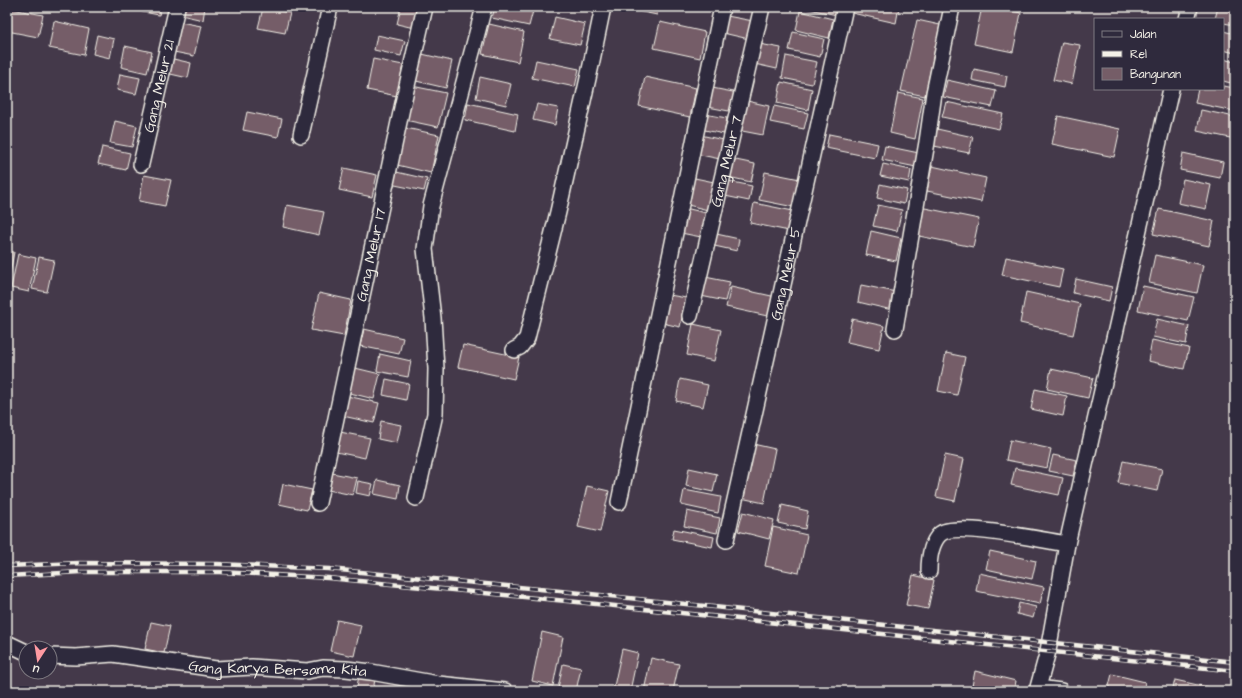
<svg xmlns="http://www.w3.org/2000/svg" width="1242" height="698" font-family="'Architects Daughter',sans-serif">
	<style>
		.building { fill: #755d67; stroke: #f4f1e8 }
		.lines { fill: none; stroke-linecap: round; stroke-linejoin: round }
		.street-casing { stroke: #f4f1e8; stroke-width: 18 }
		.street { stroke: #2f2a3d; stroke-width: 15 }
		.rail-casing { stroke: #f4f1e8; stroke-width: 4.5 }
		.rail { stroke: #2f2a3d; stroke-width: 3; stroke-dasharray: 9; stroke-linecap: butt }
		.labels { text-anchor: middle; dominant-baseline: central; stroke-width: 4; stroke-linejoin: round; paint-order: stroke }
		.street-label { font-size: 15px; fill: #f4f1e8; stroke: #2f2a3d }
	</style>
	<rect width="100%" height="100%" fill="#44394a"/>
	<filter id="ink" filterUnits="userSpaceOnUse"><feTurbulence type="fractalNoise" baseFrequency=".025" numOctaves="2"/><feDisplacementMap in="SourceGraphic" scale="8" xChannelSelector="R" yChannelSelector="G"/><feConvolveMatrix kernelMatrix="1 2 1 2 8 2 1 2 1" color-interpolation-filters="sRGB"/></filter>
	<g filter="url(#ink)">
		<!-- building -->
		<path class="building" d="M 139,7 L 161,7 L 159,15 L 138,11 Z
			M 182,7 L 205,7 L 203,20 L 181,15 Z
			M 401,7 L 418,7 L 414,28 L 397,24 Z
			M 495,7 L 534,7 L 529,26 L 492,18 Z
			M 623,7 L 658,7 L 657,15 L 623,8 Z
			M 800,7 L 839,7 L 837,15 Z
			M 854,7 L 899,7 L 896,23 L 852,13 Z
			M 982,7 L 991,7 L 1021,13 L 1013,52 L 974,44 Z
			M 1218,7 L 1235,7 L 1235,25 L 1223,23 L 1223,19 L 1215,19 Z
			M 7,8 L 43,15 L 38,37 L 7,31 Z
			M 263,8 L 290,13 L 285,33 L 258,28 Z
			M 800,11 L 833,19 L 829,38 L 796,30 Z
			M 727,16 L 753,21 L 749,39 L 723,33 Z
			M 555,17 L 585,24 L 580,45 L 550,39 Z
			M 917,20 L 940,25 L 925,96 L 901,91 Z
			M 54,21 L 89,29 L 84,55 L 49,48 Z
			M 180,22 L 201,26 L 194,56 L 174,52 Z
			M 660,22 L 705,32 L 700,58 L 654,48 Z
			M 489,24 L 524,32 L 518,62 L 482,54 Z
			M 1223,31 L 1235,34 L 1235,53 L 1223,50 Z
			M 793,32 L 824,39 L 820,57 L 789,50 Z
			M 97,35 L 114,39 L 110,58 L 93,54 Z
			M 377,35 L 405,41 L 401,56 L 374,50 Z
			M 1062,42 L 1080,45 L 1072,84 L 1053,80 Z
			M 754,43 L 781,48 L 777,69 L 750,63 Z
			M 125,46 L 152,52 L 147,73 L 121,67 Z
			M 422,54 L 452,61 L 446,88 L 416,81 Z
			M 786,56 L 817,62 L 812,84 L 782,78 Z
			M 169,58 L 191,63 L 188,78 L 166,73 Z
			M 373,59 L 403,65 L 397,96 L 367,90 Z
			M 1223,59 L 1235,62 L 1235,84 L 1223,81 Z
			M 536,60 L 579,69 L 575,87 L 532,78 Z
			M 974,69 L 1007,76 L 1005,87 L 972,80 Z
			M 120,74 L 140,78 L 136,94 L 117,90 Z
			M 480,77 L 511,84 L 506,105 L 476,98 Z
			M 645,77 L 696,88 L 690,117 L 639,106 Z
			M 947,80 L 996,91 L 992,107 L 943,97 Z
			M 781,82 L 812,89 L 808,110 L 777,103 Z
			M 412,86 L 446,93 L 438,127 L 405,120 Z
			M 1223,86 L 1235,88 L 1234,111 L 1195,103 L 1198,89 L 1223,89 Z
			M 707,87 L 738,93 L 734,112 L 703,106 Z
			M 898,93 L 923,98 L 915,139 L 890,133 Z
			M 743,100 L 769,106 L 763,135 L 737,130 Z
			M 946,102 L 1003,114 L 999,129 L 942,117 Z
			M 468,103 L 518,114 L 515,131 L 465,120 Z
			M 537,104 L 558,108 L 555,125 L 533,120 Z
			M 774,106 L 808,113 L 804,129 L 770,122 Z
			M 1201,110 L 1235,117 L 1235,139 L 1197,131 Z
			M 247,112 L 282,119 L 278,137 L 243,130 Z
			M 704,114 L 727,118 L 724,134 L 700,129 Z
			M 1058,116 L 1120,129 L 1114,157 L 1052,144 Z
			M 115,121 L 137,126 L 132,147 L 110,143 Z
			M 401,127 L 439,135 L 431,173 L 393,164 Z
			M 937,129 L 973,137 L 969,153 L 934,146 Z
			M 829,134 L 878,144 L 875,158 L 826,148 Z
			M 700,135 L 724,140 L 720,159 L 696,154 Z
			M 885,146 L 919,153 L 916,167 L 882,160 Z
			M 102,147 L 130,153 L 126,170 L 98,164 Z
			M 1183,153 L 1223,162 L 1220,178 L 1180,170 Z
			M 731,159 L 755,164 L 751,182 L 728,177 Z
			M 883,164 L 911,170 L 909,182 L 880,176 Z
			M 932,166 L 986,178 L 981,202 L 927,191 Z
			M 344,168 L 377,175 L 372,197 L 339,190 Z
			M 392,171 L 427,179 L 424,191 L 390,184 Z
			M 765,172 L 800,179 L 794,207 L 759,200 Z
			M 144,175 L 171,180 L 165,206 L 139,201 Z
			M 690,177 L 714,182 L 708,210 L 684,204 Z
			M 1183,179 L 1211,185 L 1206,209 L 1178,203 Z
			M 728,181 L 752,186 L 749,201 L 725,196 Z
			M 880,184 L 907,190 L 904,204 L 877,198 Z
			M 754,203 L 793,211 L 789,231 L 750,223 Z
			M 287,205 L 324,212 L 319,235 L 283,227 Z
			M 878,205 L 902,210 L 897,231 L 873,226 Z
			M 681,207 L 706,213 L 701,237 L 676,232 Z
			M 920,207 L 979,219 L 973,247 L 914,235 Z
			M 1159,209 L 1214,221 L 1209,246 L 1153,234 Z
			M 871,231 L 901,238 L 896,261 L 866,255 Z
			M 712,233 L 739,239 L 737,251 L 710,245 Z
			M 7,251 L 14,252 L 9,279 L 7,278 Z
			M 18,254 L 36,258 L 29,292 L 11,288 Z
			M 1155,255 L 1203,265 L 1197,293 L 1149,283 Z
			M 39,257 L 54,260 L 47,292 L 32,289 Z
			M 1006,257 L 1063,269 L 1059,287 L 1002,275 Z
			M 700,276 L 730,282 L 725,301 L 696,295 Z
			M 1076,279 L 1112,287 L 1109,301 L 1073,293 Z
			M 861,285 L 896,292 L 892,310 L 858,302 Z
			M 1143,286 L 1194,297 L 1188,321 L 1138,310 Z
			M 731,287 L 776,297 L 772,317 L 726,307 Z
			M 1026,292 L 1080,304 L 1073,335 L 1020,323 Z
			M 319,293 L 351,300 L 344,336 L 311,330 Z
			M 664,294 L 686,298 L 680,327 L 658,322 Z
			M 852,319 L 884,326 L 879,349 L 847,342 Z
			M 1157,319 L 1189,326 L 1186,344 L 1153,337 Z
			M 693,324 L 721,330 L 714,361 L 687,355 Z
			M 364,329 L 403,338 L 399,354 L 360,346 Z
			M 1152,340 L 1189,348 L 1184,369 L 1148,361 Z
			M 463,345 L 519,357 L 514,379 L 458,367 Z
			M 946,353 L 965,357 L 957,395 L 938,391 Z
			M 380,354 L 411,361 L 408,377 L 377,371 Z
			M 351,367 L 380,374 L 374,399 L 346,392 Z
			M 1051,369 L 1093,378 L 1088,398 L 1047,389 Z
			M 386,379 L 409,384 L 406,400 L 383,395 Z
			M 680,379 L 708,385 L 703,407 L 676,401 Z
			M 1035,389 L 1067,396 L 1063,416 L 1031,409 Z
			M 347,396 L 379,403 L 374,423 L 343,416 Z
			M 381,421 L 401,425 L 397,443 L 378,439 Z
			M 340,432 L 370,438 L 365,458 L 336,452 Z
			M 1010,440 L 1051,449 L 1047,468 L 1006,460 Z
			M 753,444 L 775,449 L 764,503 L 741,498 Z
			M 945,455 L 964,459 L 955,501 L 936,497 Z
			M 1053,455 L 1077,460 L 1073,476 L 1049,471 Z
			M 1123,461 L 1162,469 L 1157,491 L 1118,483 Z
			M 689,468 L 717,474 L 713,492 L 686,486 Z
			M 1015,468 L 1063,478 L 1059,495 L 1011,485 Z
			M 332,473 L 357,478 L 353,495 L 328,490 Z
			M 377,480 L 400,485 L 398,499 L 374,494 Z
			M 358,481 L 373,484 L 370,496 L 356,493 Z
			M 283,484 L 312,490 L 307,510 L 279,504 Z
			M 587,486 L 609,491 L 600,532 L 578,527 Z
			M 684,490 L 721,497 L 718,513 L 681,505 Z
			M 782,505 L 808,511 L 805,529 L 778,523 Z
			M 687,511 L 720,518 L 717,533 L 684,526 Z
			M 743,512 L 774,520 L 769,539 L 738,531 Z
			M 773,527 L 807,535 L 799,573 L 765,566 Z
			M 674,529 L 714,537 L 712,547 L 672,539 Z
			M 990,551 L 1036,561 L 1032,579 L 986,569 Z
			M 979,573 L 1044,587 L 1040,604 L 976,591 Z
			M 913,575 L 934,580 L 928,609 L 906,605 Z
			M 1019,603 L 1036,607 L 1033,618 L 1017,614 Z
			M 337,620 L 361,625 L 354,656 L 330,651 Z
			M 151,622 L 170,626 L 164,653 L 145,649 Z
			M 542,632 L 563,637 L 553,686 L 532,681 Z
			M 622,649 L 638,653 L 630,691 L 613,691 Z
			M 651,658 L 679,664 L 673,691 L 644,691 Z
			M 563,664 L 581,668 L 576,691 L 558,688 Z
			M 975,671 L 1016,681 L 1014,691 L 971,691 Z
			M 1112,674 L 1145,682 L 1143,691 L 1108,690 Z
			M 359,676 L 375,679 L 373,691 L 356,691 Z
			M 1175,680 L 1225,691 L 1172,691 Z
			M 846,688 L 861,691 L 846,691 Z"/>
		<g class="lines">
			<!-- street casing -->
			<g class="street-casing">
				<g id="street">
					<path d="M 1187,19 L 1190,7"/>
					<path d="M 301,135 L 330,7"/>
					<path id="s1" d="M 141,164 L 177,7"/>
					<path id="s2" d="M 690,316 L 762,7"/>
					<path d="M 895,329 L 927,142 L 934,93 L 952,7"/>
					<path d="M 514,350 L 520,347 L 527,338 L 558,212 L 591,65 L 603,7"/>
					<path d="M 416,498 L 435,414 L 436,369 L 433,318 L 425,249 L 431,206 L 484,7"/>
					<path d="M 619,502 L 722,7"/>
					<path id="s3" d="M 318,503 L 403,103 L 425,7"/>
					<path id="s4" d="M 726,540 L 845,7"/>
					<path d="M 929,571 C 929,559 931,543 940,534 C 955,521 1046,541 1067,544"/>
					<path d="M 7,643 L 26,652"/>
					<path id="s5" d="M 50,656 L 76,657 L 113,654 L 216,669 L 252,667 L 307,671 L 323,668 L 346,669 L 371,672 L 438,684 L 505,691"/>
					<path d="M 1038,688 L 1061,691"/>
					<path d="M 1037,691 L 1048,651 L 1067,544 L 1171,89"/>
				</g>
			</g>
			<!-- street -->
			<use href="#street" class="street"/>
			<!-- rail casing -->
			<g class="rail-casing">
				<path id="rail" d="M 7,566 L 79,563 L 218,564 L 329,569 L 581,593 L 1235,662
					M 7,576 L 81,572 L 220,572 L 328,578 L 577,602 L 1235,671"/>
			</g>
			<!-- rail -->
			<use href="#rail" class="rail"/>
		</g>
	</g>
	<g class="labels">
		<!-- street labels -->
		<g class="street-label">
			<text stroke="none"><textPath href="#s1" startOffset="80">Gang Melur 21</textPath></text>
			<text stroke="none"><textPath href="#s2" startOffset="159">Gang Melur 7</textPath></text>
			<text stroke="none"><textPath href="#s3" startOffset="254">Gang Melur 17</textPath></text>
			<text stroke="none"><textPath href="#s4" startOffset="273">Gang Melur 5</textPath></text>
			<text stroke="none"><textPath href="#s5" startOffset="229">Gang Karya Bersama Kita</textPath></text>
		</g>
	</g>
	<!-- margin -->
	<rect width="1242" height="698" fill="none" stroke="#2f2a3d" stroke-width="24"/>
	<rect x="12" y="12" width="1218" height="674" fill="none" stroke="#f4f1e8" stroke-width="1.5" filter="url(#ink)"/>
	<!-- legend -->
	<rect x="1094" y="18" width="130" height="72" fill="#2f2a3d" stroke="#7e7a81"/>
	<rect x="1102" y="31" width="20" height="6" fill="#2f2a3d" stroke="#7e7a81"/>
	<text x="1130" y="38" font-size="12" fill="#f4f1e8">Jalan</text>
	<rect x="1102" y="51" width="20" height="6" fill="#f4f1e8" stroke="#7e7a81"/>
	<text x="1130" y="58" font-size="12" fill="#f4f1e8">Rel</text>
	<rect x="1102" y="68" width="20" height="12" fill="#755d67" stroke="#7e7a81"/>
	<text x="1130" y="78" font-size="12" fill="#f4f1e8">Bangunan</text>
	<!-- north arrow -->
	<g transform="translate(38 660) rotate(192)"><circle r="19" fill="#2f2a3d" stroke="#7e7a81"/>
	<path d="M0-3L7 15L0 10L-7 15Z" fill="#ff9aa2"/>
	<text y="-6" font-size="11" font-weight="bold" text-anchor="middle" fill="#f4f1e8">U</text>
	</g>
</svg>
